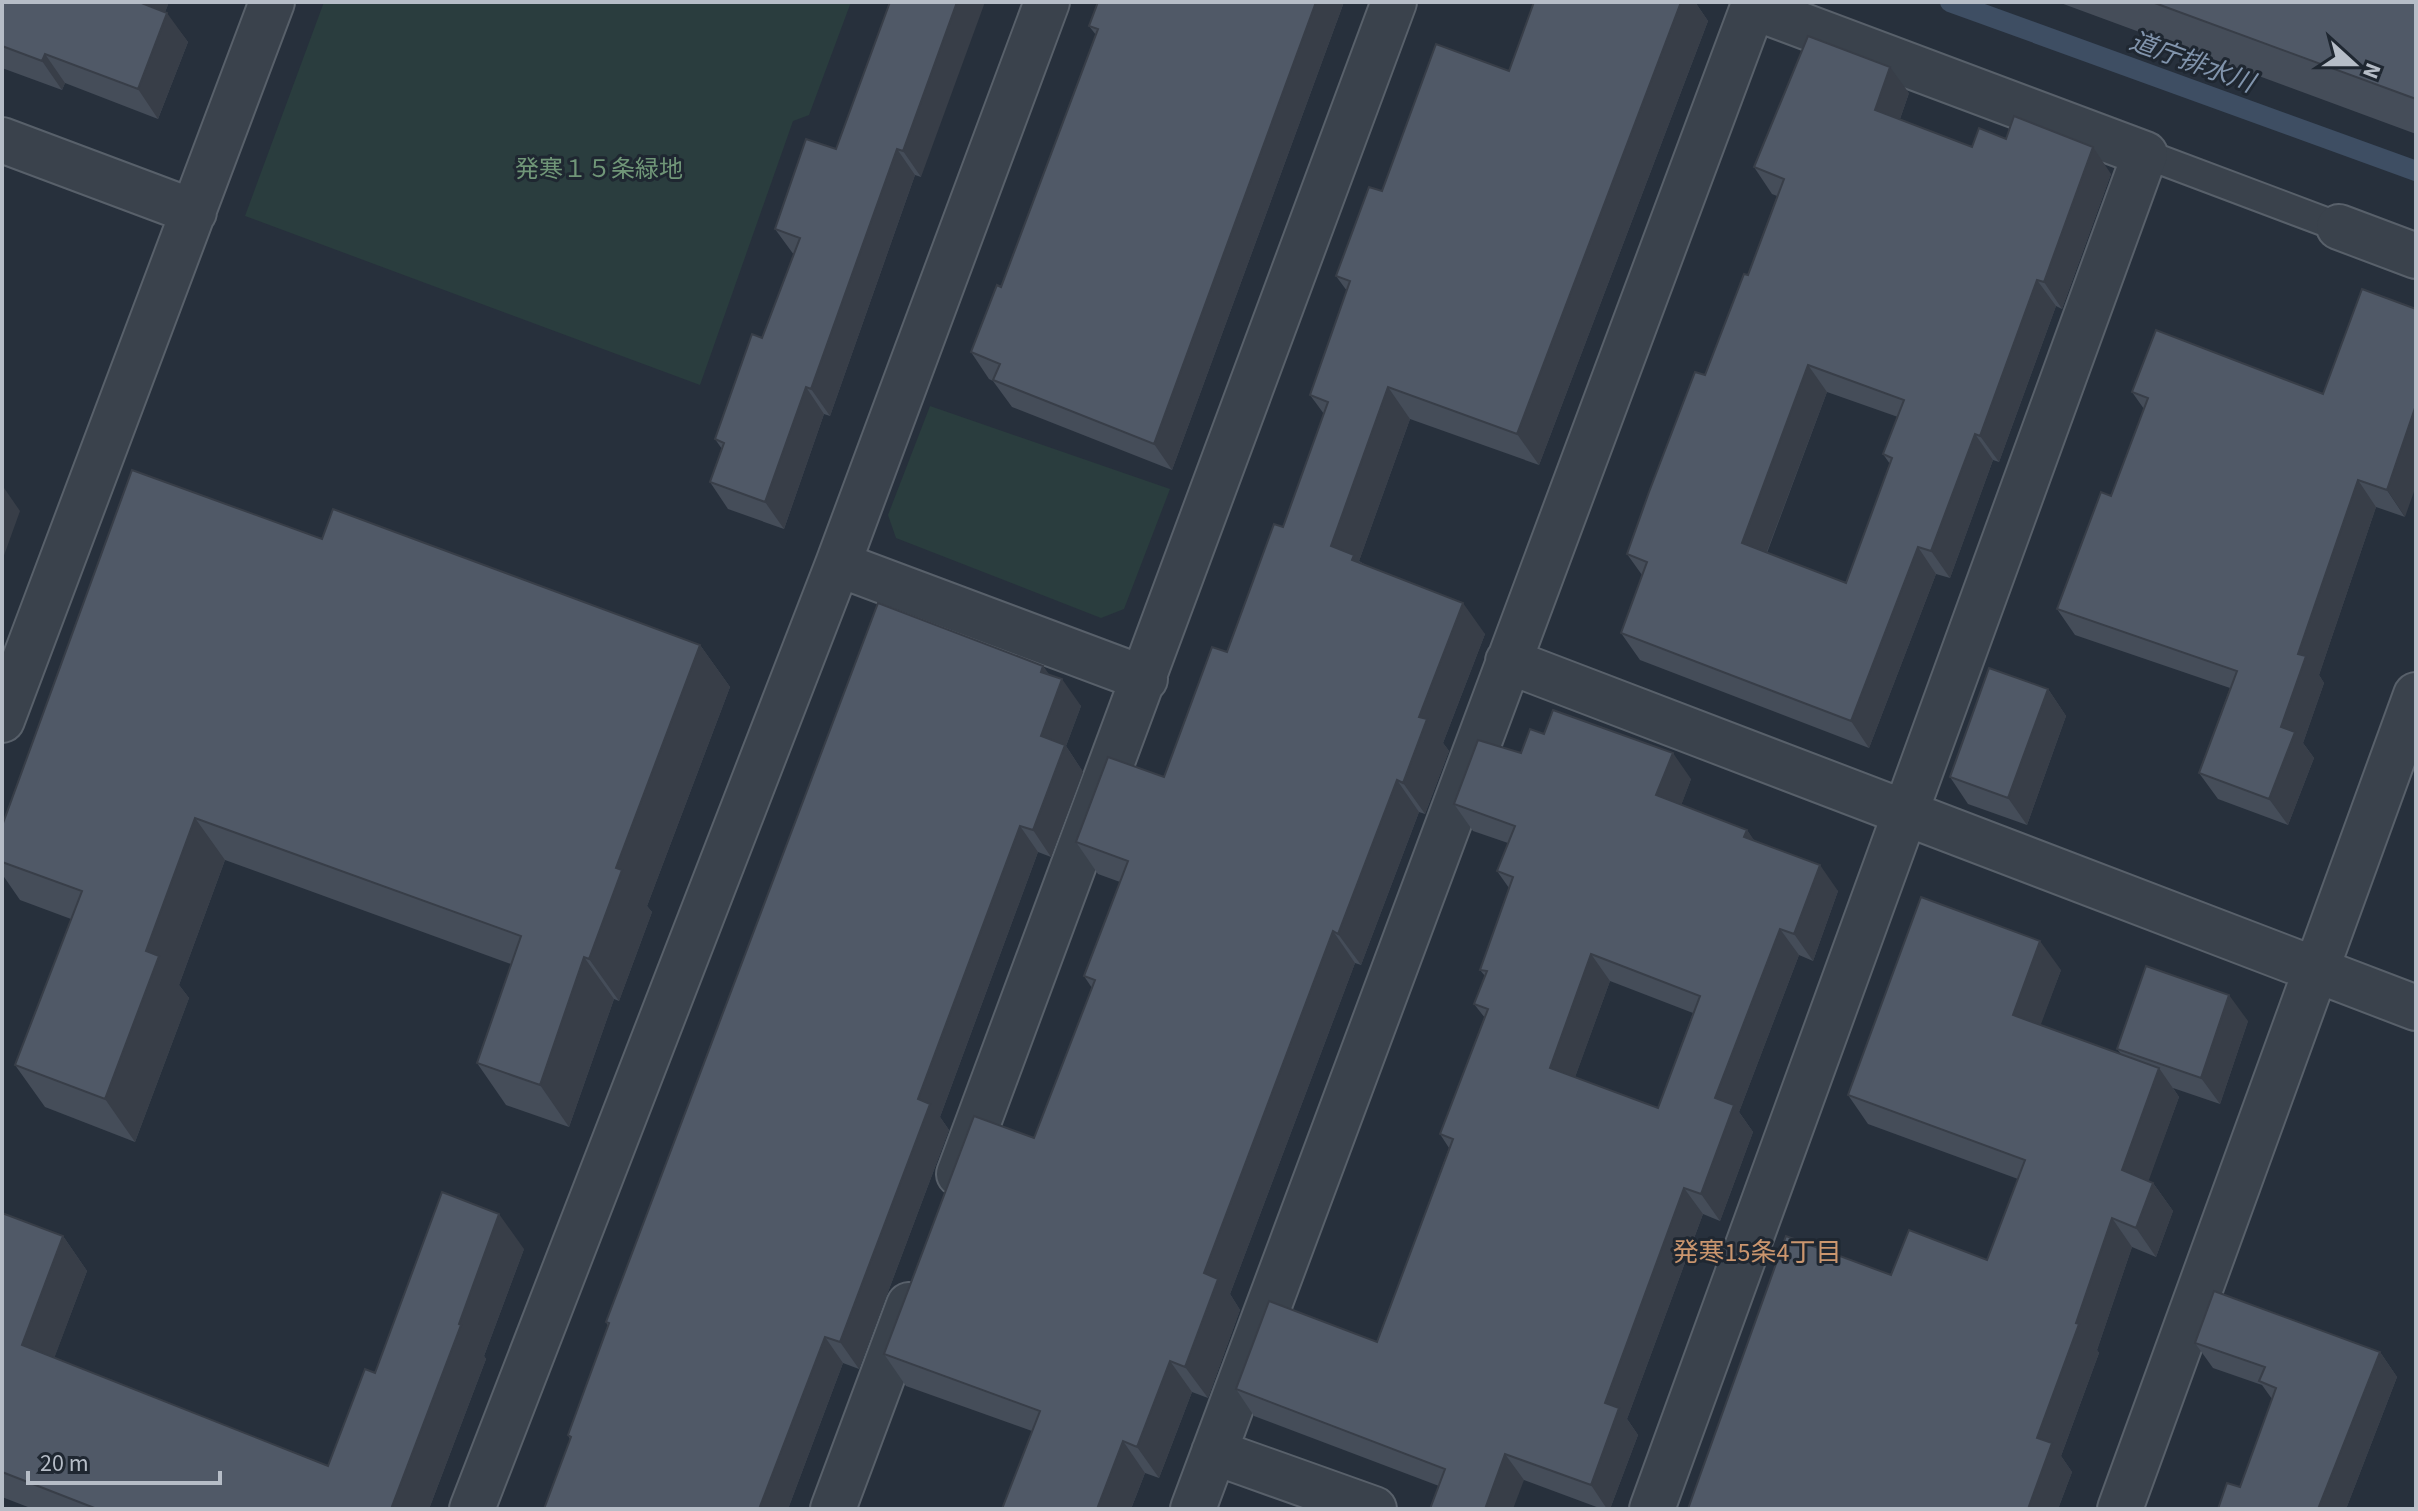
<svg xmlns="http://www.w3.org/2000/svg" width="2418" height="1511" font-family="'Source Sans 3','Noto Sans JP',sans-serif">
	<style>
		.green { fill: #2a3d3e }
		.lines { fill: none; stroke-linecap: round; stroke-linejoin: round }
		.stream { stroke: #3e4e63; stroke-width: 20 }
		.lane-casing { stroke: #58606a; stroke-width: 32 }
		.street-casing { stroke: #58606a; stroke-width: 48 }
		.lane { stroke: #3a424c; stroke-width: 28 }
		.street { stroke: #3a424c; stroke-width: 44 }
		.wall { fill: #454d59; fill-rule: evenodd }
		.shaded-wall { fill: #383e48 }
		.building { fill: #505967; stroke: #383e48; stroke-width: 2; fill-rule: evenodd }
		.labels { text-anchor: middle; dominant-baseline: central; stroke-width: 6; stroke-linejoin: round; paint-order: stroke }
		.park-label { font-size: 24px; fill: #709678; stroke: #1f2731 }
		.water-label { font-size: 26px; font-style: italic; fill: #8194ac; stroke: #1f2731 }
		.neighbourhood-label { font-size: 26px; fill: #cb966e; stroke: #1f2731 }
	</style>
	<rect width="100%" height="100%" fill="#27303c"/>
	<!-- green -->
	<path class="green" d="M 324,2 L 851,2 L 809,115 L 793,121 L 700,385 L 245,216 Z
		M 930,406 L 1170,489 L 1124,609 L 1101,618 L 896,538 L 888,515 Z"/>
	<g class="lines">
		<!-- stream -->
		<path class="stream" d="M 1950,2 L 2416,171"/>
		<!-- lane casing -->
		<g class="lane-casing">
			<path id="lane" d="M 2145,154 L 2339,227"/>
		</g>
		<!-- street casing -->
		<g class="street-casing">
			<path id="street" d="M 2,140 L 194,212
				M 2339,227 L 2416,256
				M 838,564 L 1145,679
				M 1508,661 L 2416,1008
				M 2,720 L 272,2
				M 959,1174 L 1394,2
				M 1214,1452 L 1374,1509
				M 472,1509 L 838,564 L 1047,2
				M 833,1509 L 909,1305
				M 1193,1509 L 1753,7 L 2145,154 L 1652,1509
				M 2120,1509 L 2416,695"/>
		</g>
		<!-- lane -->
		<use href="#lane" class="lane"/>
		<!-- street -->
		<use href="#street" class="street"/>
	</g>
	<!-- wall -->
	<path class="wall" d="M 2,2 L 169,2 L 165,12 L 188,42 L 158,119 L 65,83 L 62,90 L 2,68 Z
		M 890,2 L 921,177 L 915,175 L 830,416 L 824,414 L 784,529 L 728,509 L 710,482 L 722,449 L 715,439 L 762,338 L 794,255 L 775,229 L 836,149 Z
		M 1098,2 L 1344,2 L 1172,470 L 1012,407 L 993,381 L 989,379 L 971,352 L 1001,287 L 1096,35 L 1089,26 Z
		M 1534,2 L 1695,2 L 1708,21 L 1539,465 L 1410,419 L 1359,561 L 1485,634 L 1443,743 L 1449,751 L 1425,814 L 1419,812 L 1361,965 L 1355,963 L 1230,1294 L 1240,1310 L 1208,1398 L 1192,1392 L 1159,1478 L 1145,1473 L 1131,1509 L 1002,1509 L 1032,1431 L 906,1386 L 884,1354 L 1034,1138 L 1092,988 L 1084,976 L 1120,882 L 1098,874 L 1076,842 L 1164,777 L 1227,652 L 1283,527 L 1324,414 L 1310,395 L 1347,291 L 1336,276 L 1382,191 L 1509,71 Z
		M 2058,2 L 2416,2 L 2416,134 Z
		M 1909,93 L 1900,119 L 1972,147 L 2006,139 L 2111,174 L 2062,309 L 2056,306 L 1999,462 L 1993,460 L 1950,578 L 1936,574 L 1869,748 L 1640,660 L 1621,633 L 1642,575 L 1627,554 L 1748,275 L 1777,196 L 1772,194 L 1754,167 ZM 1827,392 L 1898,417 L 1883,454 L 1890,464 L 1846,583 L 1767,553 Z
		M 2132,392 L 2323,394 L 2405,517 L 2376,507 L 2319,675 L 2324,683 L 2303,743 L 2314,758 L 2288,825 L 2218,799 L 2199,773 L 2230,688 L 2075,635 L 2057,609 L 2111,496 L 2144,409 Z
		M 322,539 L 700,645 L 730,687 L 647,906 L 652,912 L 619,1001 L 614,999 L 569,1127 L 506,1105 L 477,1063 L 511,964 L 225,860 L 179,985 L 189,998 L 135,1142 L 45,1107 L 15,1065 L 71,919 L 20,900 L 2,874 L 2,826 Z
		M 1043,666 L 1049,675 L 1081,706 L 1066,746 L 1083,772 L 1051,857 L 1038,852 L 940,1117 L 949,1130 L 859,1369 L 843,1363 L 788,1509 L 544,1509 L 570,1439 L 568,1435 L 608,1326 L 606,1322 Z
		M 2048,689 L 2066,716 L 2027,825 L 1968,804 L 1950,777 Z
		M 1544,734 L 1691,779 L 1681,805 L 1747,830 L 1754,841 L 1838,891 L 1813,961 L 1799,955 L 1739,1112 L 1753,1132 L 1720,1221 L 1703,1214 L 1627,1419 L 1638,1435 L 1610,1509 L 1602,1509 L 1524,1480 L 1439,1486 L 1254,1416 L 1236,1389 L 1377,1342 L 1449,1148 L 1440,1134 L 1485,1018 L 1474,1004 L 1485,976 L 1480,970 L 1509,888 L 1497,871 L 1508,843 L 1473,831 L 1454,804 ZM 1610,981 L 1693,1013 L 1658,1108 L 1575,1077 Z
		M 2061,970 L 2040,1025 L 2121,1054 L 2117,1049 L 2248,1021 L 2220,1104 L 2173,1088 L 2179,1097 L 2148,1181 L 2153,1183 L 2173,1211 L 2156,1257 L 2132,1247 L 2097,1350 L 2099,1353 L 2061,1456 L 2072,1472 L 2058,1509 L 1688,1509 L 1891,1275 L 1987,1260 L 2018,1179 L 1868,1124 L 1848,1095 Z
		M 2,1213 L 63,1236 L 87,1271 L 54,1358 L 328,1466 L 375,1373 L 524,1249 L 484,1356 L 486,1359 L 429,1509 L 33,1509 L 2,1497 Z
		M 2195,1343 L 2380,1352 L 2397,1377 L 2346,1509 L 2218,1509 L 2240,1487 L 2272,1399 L 2262,1385 L 2213,1368 Z"/>
	<!-- shaded-wall -->
	<path class="shaded-wall" d="M 138,2 L 169,2 L 158,31 Z
		M 957,2 L 985,2 L 921,177 L 903,151 Z
		M 1316,2 L 1344,2 L 1172,470 L 1154,444 Z
		M 1681,2 L 1695,2 L 1708,21 L 1539,465 L 1517,434 Z
		M 167,13 L 188,42 L 158,119 L 138,89 Z
		M 45,54 L 65,83 L 62,90 L 42,61 Z
		M 1890,67 L 1909,93 L 1894,136 L 1875,110 Z
		M 2093,147 L 2111,174 L 2062,309 L 2044,282 Z
		M 897,149 L 915,175 L 830,416 L 811,389 Z
		M 2037,280 L 2056,306 L 1999,462 L 1980,436 Z
		M 1808,365 L 1827,392 L 1760,570 L 1742,543 Z
		M 806,387 L 824,414 L 784,529 L 765,502 Z
		M 1388,387 L 1410,419 L 1359,561 L 1376,586 L 1331,546 Z
		M 2416,405 L 2416,486 L 2405,517 L 2387,490 Z
		M 1975,434 L 1993,460 L 1950,578 L 1931,551 Z
		M 2358,480 L 2376,507 L 2319,675 L 2324,683 L 2303,743 L 2314,758 L 2288,825 L 2269,799 L 2281,727 L 2298,654 Z
		M 2,485 L 20,511 L 2,561 Z
		M 1918,547 L 1936,574 L 1869,748 L 1851,721 Z
		M 1463,603 L 1485,634 L 1443,743 L 1449,751 L 1425,814 L 1403,783 L 1419,717 Z
		M 700,645 L 730,687 L 647,906 L 652,912 L 619,1001 L 589,959 L 616,868 Z
		M 1043,666 L 1059,688 L 1062,679 L 1081,706 L 1066,746 L 1083,772 L 1051,857 L 1033,830 L 1041,736 L 1041,672 Z
		M 2048,689 L 2066,716 L 2027,825 L 2008,798 Z
		M 1673,753 L 1691,779 L 1675,822 L 1656,795 Z
		M 1397,780 L 1419,812 L 1361,965 L 1338,934 Z
		M 195,818 L 225,860 L 179,985 L 189,998 L 135,1142 L 105,1099 L 146,951 Z
		M 1020,826 L 1038,852 L 940,1117 L 949,1130 L 859,1369 L 840,1342 L 918,1099 Z
		M 1747,830 L 1766,857 L 1744,837 Z
		M 1820,865 L 1838,891 L 1813,961 L 1794,934 Z
		M 1780,929 L 1799,955 L 1739,1112 L 1753,1132 L 1720,1221 L 1701,1194 L 1715,1098 Z
		M 1333,931 L 1355,963 L 1230,1294 L 1240,1310 L 1208,1398 L 1185,1367 L 1204,1273 Z
		M 2040,941 L 2061,970 L 2034,1043 L 2013,1015 Z
		M 1591,954 L 1610,981 L 1569,1094 L 1550,1068 Z
		M 584,957 L 614,999 L 569,1127 L 540,1085 Z
		M 2229,995 L 2248,1021 L 2220,1104 L 2201,1078 Z
		M 2159,1068 L 2179,1097 L 2142,1199 L 2122,1170 Z
		M 2153,1183 L 2173,1211 L 2156,1257 L 2136,1228 Z
		M 1684,1188 L 1703,1214 L 1627,1419 L 1638,1435 L 1610,1509 L 1607,1509 L 1591,1485 L 1605,1403 Z
		M 499,1214 L 524,1249 L 484,1356 L 486,1359 L 429,1509 L 391,1509 Z
		M 2112,1218 L 2132,1247 L 2097,1350 L 2099,1353 L 2061,1456 L 2072,1472 L 2058,1509 L 2028,1509 L 2037,1438 Z
		M 63,1236 L 87,1271 L 46,1380 L 22,1345 Z
		M 825,1337 L 843,1363 L 788,1509 L 759,1509 Z
		M 2380,1352 L 2397,1377 L 2346,1509 L 2318,1509 Z
		M 1170,1361 L 1192,1392 L 1159,1478 L 1137,1447 Z
		M 1123,1441 L 1145,1473 L 1131,1509 L 1097,1509 Z
		M 1505,1454 L 1524,1480 L 1513,1509 L 1485,1509 Z"/>
	<!-- building -->
	<path class="building" d="M 2,2 L 139,2 L 167,13 L 138,89 L 45,54 L 42,61 L 2,46 Z
		M 890,2 L 957,2 L 903,151 L 897,149 L 811,389 L 806,387 L 765,502 L 710,482 L 724,443 L 715,439 L 752,334 L 762,338 L 800,238 L 775,229 L 806,139 L 836,149 Z
		M 1098,2 L 1316,2 L 1154,444 L 993,380 L 1000,364 L 971,352 L 997,285 L 1001,287 L 1098,29 L 1089,26 Z
		M 1534,2 L 1681,2 L 1517,434 L 1388,387 L 1331,546 L 1354,555 L 1352,560 L 1463,603 L 1419,717 L 1427,719 L 1403,783 L 1397,780 L 1338,934 L 1333,931 L 1204,1273 L 1218,1279 L 1185,1367 L 1170,1361 L 1137,1447 L 1123,1441 L 1097,1509 L 1002,1509 L 1040,1411 L 884,1354 L 974,1116 L 1034,1138 L 1095,980 L 1084,976 L 1128,861 L 1076,842 L 1108,757 L 1164,777 L 1212,647 L 1227,652 L 1274,524 L 1283,527 L 1328,402 L 1310,395 L 1350,281 L 1336,276 L 1369,187 L 1382,191 L 1436,44 L 1509,71 Z
		M 2152,2 L 2416,2 L 2416,99 Z
		M 1808,36 L 1890,67 L 1875,110 L 1972,147 L 1979,128 L 2006,139 L 2014,116 L 2093,147 L 2044,282 L 2037,280 L 1980,436 L 1975,434 L 1931,551 L 1918,547 L 1851,721 L 1621,633 L 1647,562 L 1627,554 L 1649,492 L 1695,372 L 1705,375 L 1744,274 L 1748,275 L 1784,179 L 1754,167 ZM 1808,365 L 1904,400 L 1883,454 L 1892,458 L 1846,583 L 1742,543 Z
		M 2362,289 L 2416,309 L 2416,405 L 2387,490 L 2358,480 L 2298,654 L 2306,656 L 2281,727 L 2295,732 L 2269,799 L 2199,773 L 2237,671 L 2057,609 L 2101,492 L 2111,496 L 2148,398 L 2132,392 L 2156,330 L 2323,394 Z
		M 132,470 L 322,539 L 333,509 L 700,645 L 616,868 L 622,870 L 589,959 L 584,957 L 540,1085 L 477,1063 L 521,936 L 195,818 L 146,951 L 159,956 L 105,1099 L 15,1065 L 82,891 L 2,862 L 2,826 Z
		M 878,603 L 1043,666 L 1041,672 L 1062,679 L 1041,736 L 1065,745 L 1033,830 L 1020,826 L 918,1099 L 930,1104 L 840,1342 L 825,1337 L 759,1509 L 544,1509 L 571,1437 L 568,1435 L 609,1323 L 606,1322 Z
		M 1989,668 L 2048,689 L 2008,798 L 1950,777 Z
		M 1553,710 L 1673,753 L 1656,795 L 1747,830 L 1744,837 L 1820,865 L 1794,934 L 1780,929 L 1715,1098 L 1734,1105 L 1701,1194 L 1684,1188 L 1605,1403 L 1619,1408 L 1591,1485 L 1505,1454 L 1485,1509 L 1430,1509 L 1445,1469 L 1236,1389 L 1269,1301 L 1377,1342 L 1453,1139 L 1440,1134 L 1488,1009 L 1474,1004 L 1487,971 L 1480,970 L 1513,877 L 1497,871 L 1515,826 L 1454,804 L 1478,740 L 1521,753 L 1530,729 L 1544,734 ZM 1591,954 L 1700,996 L 1658,1108 L 1550,1068 Z
		M 1921,897 L 2040,941 L 2013,1015 L 2159,1068 L 2122,1170 L 2153,1183 L 2136,1228 L 2112,1218 L 2076,1323 L 2079,1324 L 2037,1438 L 2052,1443 L 2028,1509 L 1688,1509 L 1786,1236 L 1891,1275 L 1909,1230 L 1987,1260 L 2025,1160 L 1848,1095 Z
		M 2146,966 L 2229,995 L 2201,1078 L 2117,1049 Z
		M 442,1192 L 499,1214 L 459,1324 L 461,1325 L 391,1509 L 97,1509 L 2,1472 L 2,1213 L 63,1236 L 22,1345 L 328,1466 L 365,1369 L 375,1373 Z
		M 2214,1291 L 2380,1352 L 2318,1509 L 2218,1509 L 2227,1483 L 2240,1487 L 2276,1388 L 2259,1381 L 2265,1367 L 2195,1343 Z"/>
	<g class="labels">
		<!-- park labels -->
		<g class="park-label">
			<text x="599" y="169">発寒１５条緑地</text>
		</g>
		<!-- water labels -->
		<g class="water-label">
			<text transform="translate(2192 62) rotate(20)">道庁排水川</text>
		</g>
		<!-- neighbourhood labels -->
		<g class="neighbourhood-label">
			<text x="1757" y="1252">発寒15条4丁目</text>
		</g>
	</g>
	<!-- border -->
	<rect width="2418" height="1511" fill="none" stroke="#b6bdc7" stroke-width="8"/>
	<!-- north arrow -->
	<g transform="translate(2354 64) rotate(111)" stroke="#1f2731" stroke-width="6" paint-order="stroke">
	<path d="M0-6L14 30L0 20L-14 30Z" fill="#b6bdc7"/>
	<text y="-12" font-size="22" font-weight="bold" text-anchor="middle" fill="#b6bdc7">N</text>
	</g>
	<!-- scale -->
	<path d="M28 1471v12h192v-12" fill="none" stroke="#b6bdc7" stroke-width="4"/>
	<text x="40" y="1471" font-size="24" fill="#b6bdc7" stroke="#1f2731" stroke-width="6" paint-order="stroke">20 m</text>
</svg>
